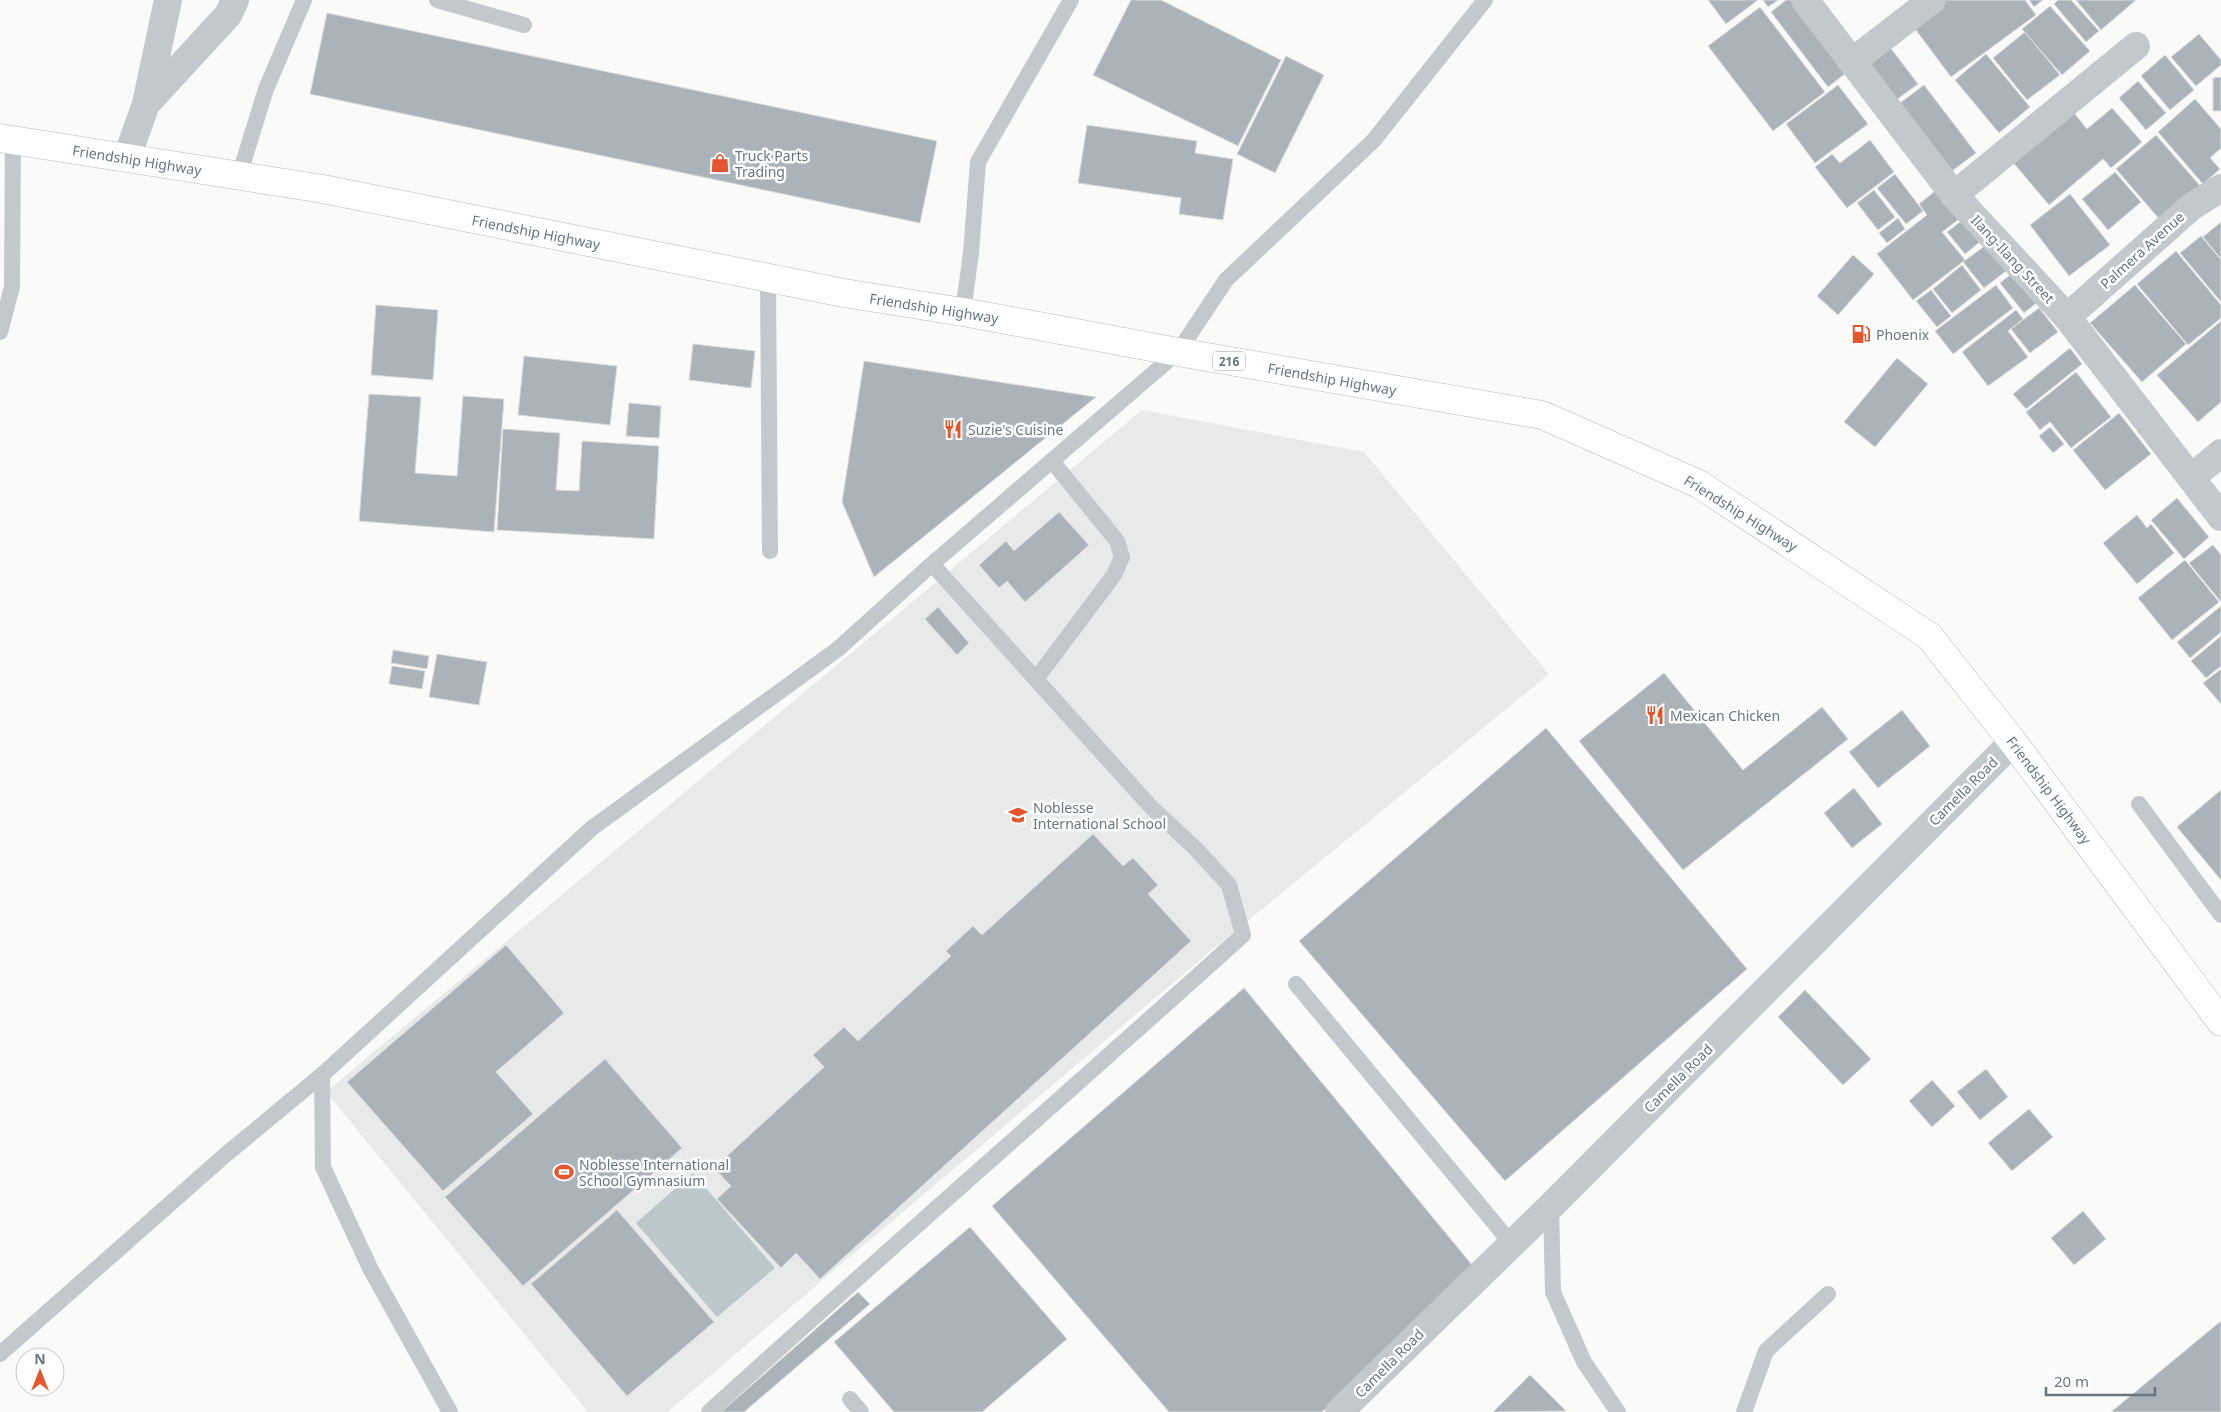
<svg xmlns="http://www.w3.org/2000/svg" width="2221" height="1412" font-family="'Noto Sans',sans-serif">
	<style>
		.built { fill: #e8e9e9 }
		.water { fill: #bbc7cb }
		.building { fill: #aab3b9; stroke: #dcdcda }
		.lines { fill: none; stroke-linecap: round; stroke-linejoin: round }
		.primary-casing { stroke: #b5babe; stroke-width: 29 }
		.service { stroke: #c3c8cc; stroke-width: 16 }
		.minor { stroke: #c3c8cc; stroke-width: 28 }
		.primary { stroke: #fff; stroke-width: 28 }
		.labels { text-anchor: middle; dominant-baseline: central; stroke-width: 5; stroke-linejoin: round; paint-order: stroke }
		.shield { fill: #fff; stroke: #939fa8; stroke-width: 1 }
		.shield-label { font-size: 12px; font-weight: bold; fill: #657683 }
		.poi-label { font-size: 14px; fill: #657683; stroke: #fff; text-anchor: start }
		.street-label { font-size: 14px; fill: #657683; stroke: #fff }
	</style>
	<rect width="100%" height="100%" fill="#fafaf8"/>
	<!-- built -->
	<path class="built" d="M 1142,410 L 1364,452 L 1549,674 L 1206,955 L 667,1412 L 588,1412 L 326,1092 Z"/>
	<!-- water -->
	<path class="water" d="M 693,1173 L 775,1268 L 717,1317 L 636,1223 Z"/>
	<!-- building -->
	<path class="building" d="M 1131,0 L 1161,0 L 1281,60 L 1238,146 L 1093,75 Z
		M 1708,0 L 1758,0 L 1726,24 Z
		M 1763,0 L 1778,0 L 1768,7 Z
		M 1786,0 L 1798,0 L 1851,69 L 1828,87 L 1771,12 Z
		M 1941,0 L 2025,0 L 2036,15 L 1951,77 L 1910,22 Z
		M 2029,0 L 2043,0 L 2034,7 Z
		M 2058,0 L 2071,0 L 2099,31 L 2086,42 L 2054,4 Z
		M 2076,0 L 2136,0 L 2101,30 Z
		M 2050,6 L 2090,51 L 2062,75 L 2022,29 Z
		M 1760,7 L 1825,92 L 1773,131 L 1708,46 Z
		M 327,13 L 937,141 L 920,223 L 310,94 Z
		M 2025,32 L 2060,75 L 2027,100 L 1993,58 Z
		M 2199,34 L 2221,60 L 2221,65 L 2196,86 L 2171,57 Z
		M 1886,42 L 1918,84 L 1896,100 L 1864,58 Z
		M 1986,54 L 2030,107 L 1999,133 L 1955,80 Z
		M 2165,55 L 2194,90 L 2170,110 L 2141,76 Z
		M 1286,56 L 1324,75 L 1275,173 L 1237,154 Z
		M 2221,77 L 2221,111 L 2213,111 L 2213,78 Z
		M 2138,81 L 2166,113 L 2146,130 L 2119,98 Z
		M 1838,85 L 1868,124 L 1815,163 L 1786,124 Z
		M 1924,85 L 1976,153 L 1944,177 L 1892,109 Z
		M 2195,99 L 2221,129 L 2221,148 L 2210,158 L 2220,169 L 2203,184 L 2158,132 Z
		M 2112,108 L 2142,142 L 2111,168 L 2103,159 L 2049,205 L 2011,160 L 2071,109 L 2087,129 Z
		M 1087,125 L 1197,141 L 1195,153 L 1233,159 L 1223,220 L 1179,214 L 1181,198 L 1078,183 Z
		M 2156,135 L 2201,187 L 2161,221 L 2116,169 Z
		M 1870,140 L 1894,172 L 1847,208 L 1815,167 L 1832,154 L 1840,163 Z
		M 2115,172 L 2141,202 L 2108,230 L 2082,199 Z
		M 1895,174 L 1923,211 L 1906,224 L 1877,188 Z
		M 1940,187 L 1963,216 L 1942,232 L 1965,260 L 1913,300 L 1877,254 L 1927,215 L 1919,204 Z
		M 1874,190 L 1895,217 L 1878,230 L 1857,203 Z
		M 2070,194 L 2110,245 L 2069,276 L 2030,225 Z
		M 1898,218 L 1905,229 L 1887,243 L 1879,233 Z
		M 1964,219 L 1981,241 L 1965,254 L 1947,232 Z
		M 2221,222 L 2221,259 L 2203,237 Z
		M 2201,236 L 2221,260 L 2221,302 L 2180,253 Z
		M 1986,245 L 2006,271 L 1984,288 L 1963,262 Z
		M 2176,251 L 2221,305 L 2221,318 L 2188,345 L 2137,284 Z
		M 1853,255 L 1874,274 L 1838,315 L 1817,296 Z
		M 1962,265 L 1981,290 L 1952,313 L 1933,289 Z
		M 2015,271 L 2039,301 L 2024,313 L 2000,283 Z
		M 1996,285 L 2013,308 L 1953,354 L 1935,331 Z
		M 2135,285 L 2186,344 L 2142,382 L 2090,323 Z
		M 1931,290 L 1951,316 L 1937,327 L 1916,301 Z
		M 376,305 L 438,310 L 433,380 L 371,375 Z
		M 2039,308 L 2058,332 L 2030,353 L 2011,329 Z
		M 2016,310 L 2023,319 L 2008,331 L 2028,357 L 1988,386 L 1962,352 Z
		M 2221,321 L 2221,402 L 2198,422 L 2157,375 Z
		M 693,344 L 755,351 L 751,388 L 689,380 Z
		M 2070,348 L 2082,364 L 2026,409 L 2013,394 Z
		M 524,356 L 617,366 L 610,425 L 518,415 Z
		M 1897,358 L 1928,384 L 1875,447 L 1844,422 Z
		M 864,361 L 1096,397 L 874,577 L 842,502 Z
		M 2076,372 L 2111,417 L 2071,448 L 2050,422 L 2040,430 L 2026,412 Z
		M 369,394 L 421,397 L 415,473 L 457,476 L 463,396 L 504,399 L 494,532 L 359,521 Z
		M 629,403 L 661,406 L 659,438 L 626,436 Z
		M 2119,413 L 2151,454 L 2105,490 L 2073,450 Z
		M 2050,427 L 2064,444 L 2053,453 L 2039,436 Z
		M 503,429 L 560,433 L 556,490 L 579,491 L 582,441 L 659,446 L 654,539 L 497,530 Z
		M 2177,498 L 2209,537 L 2184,559 L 2151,520 Z
		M 1059,512 L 1089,545 L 1025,602 L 1007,581 L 999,588 L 979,565 L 1006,541 L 1014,551 Z
		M 2137,515 L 2147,528 L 2151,524 L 2174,553 L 2137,584 L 2103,543 Z
		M 2213,545 L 2221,555 L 2221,602 L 2189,563 Z
		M 2185,560 L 2219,602 L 2172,640 L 2138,598 Z
		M 2221,606 L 2221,632 L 2190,658 L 2177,642 Z
		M 938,607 L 969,643 L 957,655 L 925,619 Z
		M 2221,636 L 2221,666 L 2206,678 L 2191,661 Z
		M 393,650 L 429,656 L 427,669 L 391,663 Z
		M 437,654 L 487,662 L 479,705 L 429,697 Z
		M 392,666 L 425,671 L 422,689 L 389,684 Z
		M 2221,669 L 2221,704 L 2203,683 Z
		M 1664,673 L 1743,770 L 1822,707 L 1848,739 L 1683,870 L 1579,741 Z
		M 1902,710 L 1930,746 L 1878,788 L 1849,752 Z
		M 1546,728 L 1747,969 L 1505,1181 L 1299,941 Z
		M 1854,788 L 1882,824 L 1852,848 L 1824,813 Z
		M 2221,790 L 2221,880 L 2177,827 Z
		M 1093,834 L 1123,866 L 1133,858 L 1158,885 L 1148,894 L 1191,941 L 820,1279 L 796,1253 L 781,1268 L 717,1199 L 731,1186 L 714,1168 L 824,1067 L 813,1055 L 844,1027 L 858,1041 L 951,956 L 946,951 L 973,926 L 982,935 Z
		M 506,945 L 564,1013 L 496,1072 L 533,1114 L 443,1191 L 347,1082 Z
		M 1244,988 L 1472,1265 L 1322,1412 L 1169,1412 L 992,1206 Z
		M 1805,990 L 1871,1059 L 1843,1085 L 1778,1017 Z
		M 605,1059 L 682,1148 L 523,1286 L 445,1197 Z
		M 1986,1069 L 2008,1097 L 1980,1120 L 1957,1092 Z
		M 1932,1080 L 1955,1106 L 1932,1127 L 1909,1101 Z
		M 2029,1109 L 2053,1137 L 2012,1171 L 1988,1143 Z
		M 617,1210 L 714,1322 L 627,1396 L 531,1284 Z
		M 2083,1211 L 2106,1239 L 2074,1265 L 2051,1238 Z
		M 970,1227 L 1067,1339 L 982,1412 L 894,1412 L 834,1342 Z
		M 858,1292 L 870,1304 L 744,1412 L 721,1412 Z
		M 2221,1321 L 2221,1412 L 2111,1412 Z
		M 1530,1375 L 1566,1411 L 1493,1412 Z"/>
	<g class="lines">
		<!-- primary casing -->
		<g class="primary-casing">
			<path id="primary" d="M 0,138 L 323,189 L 844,293 L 963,312 L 1178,352 L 1542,415 L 1699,484 L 1929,636 L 2013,742 L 2221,1022"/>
		</g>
		<!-- service -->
		<path class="service" d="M 437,0 L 524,25
			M 239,176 L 266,89 L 304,0
			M 768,278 L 770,551
			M 963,312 L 971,253 L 978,162 L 1071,0
			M 0,332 L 12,287 L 13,141
			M 1036,679 L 1114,575 L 1122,557 L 1117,541 L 1052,461
			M 2139,804 L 2221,915
			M 1296,984 L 1511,1243
			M 322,1075 L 323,1167 L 370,1268 L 450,1412
			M 1551,1206 L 1553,1292 L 1584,1362 L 1618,1412
			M 0,1354 L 224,1156 L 322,1075 L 592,828 L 838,649 L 932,564 L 1178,352 L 1226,280 L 1374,140 L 1485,0
			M 850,1399 L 861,1412
			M 709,1412 C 886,1251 1066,1095 1243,935 L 1229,885 L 1196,849 L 1151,807 L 932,564
			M 1744,1412 L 1766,1351 L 1828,1294"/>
		<!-- minor -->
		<path class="minor" d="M 1805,0 L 1954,195 L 2067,317 L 2221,517
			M 1853,61 L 1932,0
			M 147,103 L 228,15 L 235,0
			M 127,157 L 146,104 L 168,0
			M 1954,195 L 2136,46
			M 2067,317 L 2191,207 L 2221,188
			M 2191,478 L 2221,453
			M 1339,1412 L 1551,1206 L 2013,742"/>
		<!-- primary -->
		<use href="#primary" class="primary"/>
	</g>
	<!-- icons -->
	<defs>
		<g id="shop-bare" transform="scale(1.5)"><path d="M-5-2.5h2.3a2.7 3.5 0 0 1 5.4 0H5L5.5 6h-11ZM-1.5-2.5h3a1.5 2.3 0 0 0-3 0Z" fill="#e4572e" stroke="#fff" stroke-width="2.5" paint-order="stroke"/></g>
		<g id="fuel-bare" transform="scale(1.5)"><path d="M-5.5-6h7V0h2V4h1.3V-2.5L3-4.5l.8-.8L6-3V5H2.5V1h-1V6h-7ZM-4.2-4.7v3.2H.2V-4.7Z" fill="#e4572e" stroke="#fff" stroke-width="2.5" paint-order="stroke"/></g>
		<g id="restaurant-bare" transform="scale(1.5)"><path d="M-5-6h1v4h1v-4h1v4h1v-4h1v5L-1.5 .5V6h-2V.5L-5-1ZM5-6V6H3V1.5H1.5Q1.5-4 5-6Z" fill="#e4572e" stroke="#fff" stroke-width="2.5" paint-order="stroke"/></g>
		<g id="school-bare" transform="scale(1.5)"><path d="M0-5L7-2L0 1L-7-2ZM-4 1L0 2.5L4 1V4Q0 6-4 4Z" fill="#e4572e" stroke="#fff" stroke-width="2.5" paint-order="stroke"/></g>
		<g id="stadium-bare" transform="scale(1.5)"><path d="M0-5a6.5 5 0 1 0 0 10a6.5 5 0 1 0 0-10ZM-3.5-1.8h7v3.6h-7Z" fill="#e4572e" stroke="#fff" stroke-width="2.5" paint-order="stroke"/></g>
	</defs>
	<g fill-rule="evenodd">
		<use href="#shop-bare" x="720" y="163"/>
		<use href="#fuel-bare" x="1861" y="334"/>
		<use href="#restaurant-bare" x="953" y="429"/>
		<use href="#restaurant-bare" x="1655" y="715"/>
		<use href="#school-bare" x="1018" y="815"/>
		<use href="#stadium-bare" x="564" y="1172"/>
	</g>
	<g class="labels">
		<!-- shield labels -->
		<rect class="shield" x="1213" y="351.5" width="32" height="19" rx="4"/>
		<g class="shield-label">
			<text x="1229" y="361">216</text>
		</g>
		<!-- poi labels -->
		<g class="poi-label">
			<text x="735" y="155">Truck Parts<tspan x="735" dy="16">Trading</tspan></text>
			<text x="1876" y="334">Phoenix</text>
			<text x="968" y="429">Suzie's Cuisine</text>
			<text x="1670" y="715">Mexican Chicken</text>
			<text x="1033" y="807">Noblesse<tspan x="1033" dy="16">International School</tspan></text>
			<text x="579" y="1164">Noblesse International<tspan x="579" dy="16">School Gymnasium</tspan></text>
		</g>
		<!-- street labels -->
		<g class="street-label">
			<text transform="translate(137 160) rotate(9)">Friendship Highway</text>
			<text transform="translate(536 232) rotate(11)">Friendship Highway</text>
			<text transform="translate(2142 250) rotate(-42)">Palmera Avenue</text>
			<text transform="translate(2013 259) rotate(47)">Ilang-Ilang Street</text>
			<text transform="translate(934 308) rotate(9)">Friendship Highway</text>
			<text transform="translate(1332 379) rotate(10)">Friendship Highway</text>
			<text transform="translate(1741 513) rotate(32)">Friendship Highway</text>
			<text transform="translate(2049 790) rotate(53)">Friendship Highway</text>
			<text transform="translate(1963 791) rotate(-45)">Camella Road</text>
			<text transform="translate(1678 1078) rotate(-45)">Camella Road</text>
			<text transform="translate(1389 1363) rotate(-45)">Camella Road</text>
		</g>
	</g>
	<!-- north arrow -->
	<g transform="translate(40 1372)"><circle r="24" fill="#ffffff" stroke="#c1c8cd"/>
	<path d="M0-4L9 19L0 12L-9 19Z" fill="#e4572e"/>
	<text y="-8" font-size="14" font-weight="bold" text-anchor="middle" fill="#657683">N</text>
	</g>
	<!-- scale -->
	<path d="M2046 1387v8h109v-8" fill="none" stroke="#657683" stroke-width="2.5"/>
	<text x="2054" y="1387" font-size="15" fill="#657683" stroke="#ffffff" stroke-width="4" paint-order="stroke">20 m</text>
</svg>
